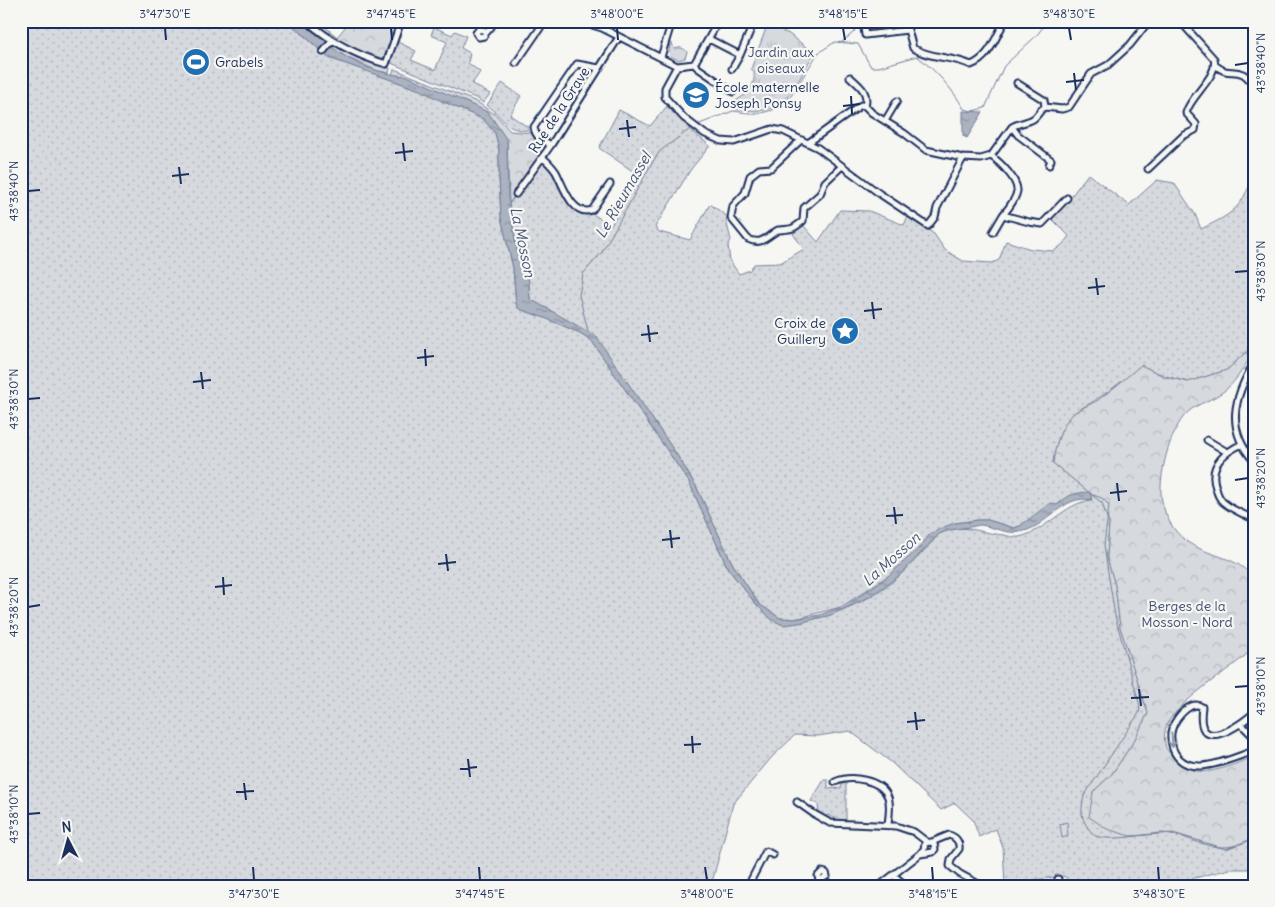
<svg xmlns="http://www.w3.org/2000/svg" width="1275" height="907" font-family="Delius,sans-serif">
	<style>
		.grass { fill: url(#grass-dots); stroke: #78849e }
		.forest { fill: url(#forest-crowns); stroke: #78849e }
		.park { fill: url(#park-tufts); stroke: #78849e }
		.garden { fill: #d6d9dd; stroke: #78849e }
		.water { fill: url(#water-ripples); stroke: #717e99 }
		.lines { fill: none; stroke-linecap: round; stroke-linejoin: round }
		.stream { stroke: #717e99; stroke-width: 1 }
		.minor-casing { stroke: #1b2f5e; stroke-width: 9 }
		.minor { stroke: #f6f6f2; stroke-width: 5 }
		.oneway { stroke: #8892a8 }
		.ticks { fill: none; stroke: #1b2f5e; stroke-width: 2 }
		.labels { text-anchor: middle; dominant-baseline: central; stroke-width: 4.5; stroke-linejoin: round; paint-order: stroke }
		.park-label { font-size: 14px; fill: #405177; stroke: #f6f6f2 }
		.poi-label { font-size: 14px; fill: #1b2f5e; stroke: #f6f6f2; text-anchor: start }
		.street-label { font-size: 14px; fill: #1b2f5e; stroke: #f6f6f2 }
		.water-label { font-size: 15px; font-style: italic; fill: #46567b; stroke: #f6f6f2 }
		.neatline { fill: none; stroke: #1b2f5e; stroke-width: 2 }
		.ticks-label { font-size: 12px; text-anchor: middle; fill: #1b2f5e }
	</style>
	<defs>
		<pattern id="grass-dots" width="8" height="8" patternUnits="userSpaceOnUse" patternTransform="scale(1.25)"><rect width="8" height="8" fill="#d6d9dd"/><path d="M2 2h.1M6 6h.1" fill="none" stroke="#b7bbc0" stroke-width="1.8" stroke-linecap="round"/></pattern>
		<pattern id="forest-crowns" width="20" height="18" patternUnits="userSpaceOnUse" patternTransform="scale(1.25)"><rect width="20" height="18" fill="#d6d9dd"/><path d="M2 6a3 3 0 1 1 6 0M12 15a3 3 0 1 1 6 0" fill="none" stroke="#b7bbc0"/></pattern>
		<pattern id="park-tufts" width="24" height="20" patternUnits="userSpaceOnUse" patternTransform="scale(1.25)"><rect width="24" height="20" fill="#d6d9dd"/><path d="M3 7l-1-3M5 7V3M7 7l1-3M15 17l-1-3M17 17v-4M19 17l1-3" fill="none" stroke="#b7bbc0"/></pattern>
		<pattern id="water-ripples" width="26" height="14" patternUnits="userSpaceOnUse" patternTransform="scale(1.25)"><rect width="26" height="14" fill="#abb2c0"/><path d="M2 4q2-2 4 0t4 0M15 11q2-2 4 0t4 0" fill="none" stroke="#8a919f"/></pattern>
	</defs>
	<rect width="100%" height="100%" fill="#f6f6f2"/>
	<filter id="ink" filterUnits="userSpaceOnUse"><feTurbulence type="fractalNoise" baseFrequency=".02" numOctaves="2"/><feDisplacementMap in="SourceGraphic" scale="10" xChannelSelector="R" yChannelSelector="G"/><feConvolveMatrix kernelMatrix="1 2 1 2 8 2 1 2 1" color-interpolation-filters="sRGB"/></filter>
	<g filter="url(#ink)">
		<!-- grass -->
		<path class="grass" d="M 21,21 L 183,21 L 193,27 L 202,21 L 287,21 L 329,58 L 420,90 L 444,102 L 483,119 L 495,133 L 499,149 L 499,178 L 501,217 L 513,268 L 516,304 L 520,309 L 545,318 L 580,333 L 591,340 L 689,482 L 728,569 L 755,603 L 783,625 C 822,620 862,606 893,581 C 910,567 925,550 939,534 C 965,522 978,533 1004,535 C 1009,536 1014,538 1019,537 C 1047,531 1063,504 1091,500 L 1090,493 L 1071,497 L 1020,526 L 1014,528 L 988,520 L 978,520 L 955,523 L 930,534 L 918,551 L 888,576 L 841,607 L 795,619 L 780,618 L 759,604 L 732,563 L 696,486 L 677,455 L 596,337 L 530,299 L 528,273 L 517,251 L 509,204 L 545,156 L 571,199 L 584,209 L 611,225 L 640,176 L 599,148 L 619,110 L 650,126 L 668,105 L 689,128 L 710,146 L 691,169 L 655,227 L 659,232 L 690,240 L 710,204 L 728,217 L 726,220 L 731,240 L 728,245 L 730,261 L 739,274 L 750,270 L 754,264 L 780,263 L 804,249 L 793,234 L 803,225 L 818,242 L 840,210 L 869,211 L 904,225 L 908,216 L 934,234 L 945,250 L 963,261 L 992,263 L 999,260 L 1006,241 L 1031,249 L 1054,251 L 1063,244 L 1069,236 L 1051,218 L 1069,199 L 1088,174 L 1129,205 L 1157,180 L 1174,183 L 1195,214 L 1201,229 C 1215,222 1230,216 1240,203 C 1245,196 1248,187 1254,179 L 1254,340 L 1246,352 L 1227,370 L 1188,382 L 1166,376 L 1141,366 C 1127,377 1113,389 1097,399 C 1090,404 1076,410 1071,416 C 1060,428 1055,447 1053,463 L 1102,503 L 1109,523 L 1107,558 L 1115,585 L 1120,627 L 1148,713 L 1134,741 L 1112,774 L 1093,792 L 1130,836 L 1173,833 L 1226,849 L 1254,838 L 1254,869 L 1230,869 L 1163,886 L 1116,884 L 1112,886 L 1077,886 L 1070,883 L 1064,876 L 1033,880 L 1016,886 L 1008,886 L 1005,884 L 1003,848 L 996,829 L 979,837 L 973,820 L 955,803 L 941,810 L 892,763 L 850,731 L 818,736 L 795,735 L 771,758 L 733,804 L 711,886 L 21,886 Z
			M 434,27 L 452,35 L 455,31 L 466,36 L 461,48 L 470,53 L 468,63 L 480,72 L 472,84 L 490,94 L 483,103 L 478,99 L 391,63 L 396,41 L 416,51 L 411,60 L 435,70 L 447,42 L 431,35 Z
			M 502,83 L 521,96 L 510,115 L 532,130 C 503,132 507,119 487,105 Z
			M 824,780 L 828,780 L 828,789 L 841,788 L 842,784 L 846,783 L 846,821 L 834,820 L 835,818 L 827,815 L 826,818 L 819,814 L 818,804 L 811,801 Z"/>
		<!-- forest -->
		<path class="forest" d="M 298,21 L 305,21 L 330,42 L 327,45 Z
			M 350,21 L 389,21 L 392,39 L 387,56 C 369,67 329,36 314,25 L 320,22 L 337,37 Z
			M 332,44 L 357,58 L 390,68 L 389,73 L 378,71 L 348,58 L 330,47 Z
			M 394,69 L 477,102 L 496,115 L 510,131 L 533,133 L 536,139 L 547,146 L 509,204 L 507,140 L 468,103 L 392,75 Z
			M 1246,352 L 1250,358 C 1242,370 1235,383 1224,391 C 1213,400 1198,403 1188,412 C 1170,428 1157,479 1162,501 C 1165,516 1173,531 1185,540 C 1206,557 1238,555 1254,579 L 1254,645 L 1246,655 C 1222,675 1189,694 1170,719 C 1164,727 1163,738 1166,748 C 1169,753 1174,758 1178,762 C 1200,782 1230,765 1254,757 L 1254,838 L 1226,849 L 1173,833 L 1130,836 L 1107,829 L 1089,817 L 1093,792 L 1112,774 L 1134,741 L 1148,713 L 1120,627 L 1115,585 L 1107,558 L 1109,523 L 1102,503 L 1053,463 C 1055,447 1060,428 1071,416 C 1076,410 1090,405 1098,400 C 1113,389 1127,377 1141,365 L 1165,377 L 1188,382 L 1227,370 Z"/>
		<!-- park -->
		<path class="park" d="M 768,23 L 789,34 L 814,53 C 804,70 791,101 772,108 C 760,113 745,110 733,109 L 730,104 C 744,96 756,90 754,71 L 751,69 Z
			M 670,43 L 672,43 L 674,49 C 679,48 682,46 687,52 L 685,58 L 679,60 L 671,57 L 669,52 Z"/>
		<!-- garden -->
		<path class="garden" d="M 1067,822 L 1068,836 L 1062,838 L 1060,824 Z"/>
		<!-- water -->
		<path class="water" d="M 289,21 C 292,21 295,21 297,21 C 305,23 336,52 348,58 C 365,68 387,75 407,76 L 488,112 L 507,140 L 508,197 L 517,251 L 528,273 L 530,299 L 596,336 L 677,455 L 696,486 L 732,563 L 759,604 L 780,618 L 795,619 L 820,615 L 841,607 L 854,600 L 888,576 L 919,548 L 930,534 L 941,528 L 955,523 L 978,520 L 988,520 L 1014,528 L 1020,526 L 1050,503 L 1057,505 C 1069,494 1074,493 1090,492 L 1092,500 C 1062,493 1047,529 1019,532 C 1006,534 993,527 981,525 C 977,525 973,527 969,527 C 958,529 950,529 939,534 L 900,575 L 869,597 L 831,615 L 799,623 L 783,625 L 772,620 L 756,604 L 728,569 L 689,482 L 591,340 L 580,333 L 545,318 L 519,309 L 516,304 L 513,268 L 501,217 L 499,178 L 499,149 L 495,133 L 483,119 L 444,102 L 420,90 L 329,58 Z
			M 963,111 L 983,112 L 967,138 L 963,136 Z"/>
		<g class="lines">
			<!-- stream -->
			<path class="stream" d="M 842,42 L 854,32 L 857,21
				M 697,125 L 733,111 L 757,114 L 773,110 L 791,96 L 818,53 L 835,42 L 858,44 L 871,67 L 879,67 L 917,56 C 936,71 952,88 964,109 L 972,111 L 985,108 L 1004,66 L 1036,36 L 1048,21
				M 588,331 L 579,295 L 583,274 L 602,252 L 652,163 L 660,151 L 693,127
				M 1090,494 L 1102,498 L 1109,505 L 1104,545 L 1106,559 L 1115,616 L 1140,706 L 1139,713 L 1084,796 C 1081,809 1080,816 1088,828 C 1091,831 1092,835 1096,836 C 1110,842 1145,834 1161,833 C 1183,833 1202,848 1224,847 C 1235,847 1245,842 1254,839"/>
			<!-- minor casing -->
			<g class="minor-casing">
				<path id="minor" d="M 307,21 C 331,42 355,55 386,64 L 401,21
					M 579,21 L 602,28 L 677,66
					M 863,21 L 865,35 L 908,30 L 913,48 C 931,59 952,56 971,65 C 990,58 996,36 1005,21
					M 486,31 L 479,29 L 476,33 L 479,37 L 484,36 C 487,30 493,27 494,21
					M 709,39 L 740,55 L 751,29 L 746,21
					M 323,52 L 332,41
					M 661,57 L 672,21
					M 516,63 L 545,21
					M 694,64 L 698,68 L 733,92
					M 1215,65 C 1228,76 1232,69 1243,74 C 1247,76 1251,82 1254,86
					M 677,66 L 665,88 L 665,97 L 684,118 L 705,134 L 721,141 L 734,142 L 772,129 L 783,131 L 818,148 L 880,194 L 928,226 L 935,217 L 937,208 L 963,158
					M 677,66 L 694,64 L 714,29 L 717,25 L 724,21
					M 732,69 L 740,55
					M 850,77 C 860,86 869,92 865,106
					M 1017,83 L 1044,100 L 1045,107
					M 1045,107 L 1062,109 L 1069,107 L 1091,74 L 1108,65 L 1130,45 L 1149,21
					M 885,121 L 897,101
					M 1012,127 L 1018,135 L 1051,160 L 1049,165
					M 801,140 L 771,168 L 759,169 L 750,176 L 745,193 L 733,206 L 731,218 L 748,239 C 762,246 767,236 778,230 C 792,229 792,230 803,221 L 804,208 L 820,194 L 825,182 L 842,166
					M 808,143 L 861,105 L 865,106 L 872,113 L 904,133 L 926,150 L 963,158 L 981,159 L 991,156 L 1012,127 C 1018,123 1026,123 1033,119 C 1038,116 1039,110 1045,107
					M 551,145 C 543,141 535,137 534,127 L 577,64 L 599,68
					M 991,156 C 1000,162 1018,180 1017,191 C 1016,199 1008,209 1003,215 L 1029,222 L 1042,224 L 1067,198
					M 542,157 C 548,162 552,166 556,172 C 563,185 572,217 592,210 L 610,184
					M 1148,169 L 1183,136 L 1195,130 L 1196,124 L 1186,113 C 1190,96 1219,76 1214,59 L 1180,21
					M 516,194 L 551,145 L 619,37
					M 993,232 L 1003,215
					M 1254,363 C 1234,397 1225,429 1254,461
					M 1207,440 L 1227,452
					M 1242,444 C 1223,453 1208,466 1216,488 C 1217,493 1220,499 1223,502 C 1232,510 1243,514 1254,519
					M 1254,713 C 1235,729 1195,755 1202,707 C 1192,700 1180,714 1175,722 C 1170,730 1170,740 1173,749 C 1186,782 1231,758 1254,751
					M 1241,724 L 1254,737
					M 835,782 C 850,775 881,779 888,797 C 891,805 889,816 888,824
					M 797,802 L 814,814 L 830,823 L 896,826 L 914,832 L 927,842
					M 932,842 L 949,835 C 956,837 960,842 959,849 L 951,859 L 950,866 L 960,874 L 982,886
					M 893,875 L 907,886
					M 1058,879 L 1059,886
					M 748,886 L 766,851 L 773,855
					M 817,886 L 819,881 L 818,876 L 822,872 L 826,873 L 827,876 L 819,881
					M 879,886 L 920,854 L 924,849 L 925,843 L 931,842 L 934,844 L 935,849 L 933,852 L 920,854
					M 996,886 L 998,886"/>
			</g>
			<!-- minor -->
			<use href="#minor" class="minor"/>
		</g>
		<!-- one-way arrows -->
		<defs><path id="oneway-shaft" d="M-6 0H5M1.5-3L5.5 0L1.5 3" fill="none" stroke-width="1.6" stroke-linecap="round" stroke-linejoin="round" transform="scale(1.25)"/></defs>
		<use class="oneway" href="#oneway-shaft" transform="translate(1172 740) rotate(85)"/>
	</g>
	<!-- ticks -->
	<path class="ticks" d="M 165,28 L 166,40M 391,28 L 392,40M 617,28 L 618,40M 843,28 L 845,40M 1069,28 L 1071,40M 1235,65 L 1248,63M 1074,73 L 1076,90M 1066,82 L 1084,80M 851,96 L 852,114M 843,106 L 860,104M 627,120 L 629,137M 619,129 L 636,127M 403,143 L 405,161M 395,153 L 413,151M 179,167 L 181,184M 172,176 L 189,174M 28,191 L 40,190M 1235,272 L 1248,271M 1096,278 L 1098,295M 1088,288 L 1105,286M 872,302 L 874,319M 864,311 L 882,309M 648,325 L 650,342M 641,335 L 658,333M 425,349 L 426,366M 417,358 L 434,356M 201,372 L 203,389M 193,382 L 211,380M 28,399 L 40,398M 1235,480 L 1248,478M 1117,483 L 1119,501M 1110,493 L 1127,491M 894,507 L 896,524M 886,516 L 903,515M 670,530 L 672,548M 662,540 L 680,538M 446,554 L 448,571M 438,564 L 456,562M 223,577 L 224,595M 215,587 L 232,585M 28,607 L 40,605M 1235,687 L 1248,686M 1139,689 L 1141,706M 1131,698 L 1149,697M 915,712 L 917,730M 907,722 L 925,720M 692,736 L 693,753M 684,745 L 701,744M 468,759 L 470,777M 460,769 L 477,767M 244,783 L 246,800M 236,792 L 254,791M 28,814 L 40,813M 253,867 L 254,880M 479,867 L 480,880M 705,867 L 707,880M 932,867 L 933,880M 1158,867 L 1159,880"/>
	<!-- icons -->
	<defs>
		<g id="stadium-disc" transform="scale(1.4375)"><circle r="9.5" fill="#1f6fb2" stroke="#f6f6f2"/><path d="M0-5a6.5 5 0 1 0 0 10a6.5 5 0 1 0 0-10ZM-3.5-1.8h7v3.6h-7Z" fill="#fff"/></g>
		<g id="school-disc" transform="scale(1.4375)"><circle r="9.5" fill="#1f6fb2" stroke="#f6f6f2"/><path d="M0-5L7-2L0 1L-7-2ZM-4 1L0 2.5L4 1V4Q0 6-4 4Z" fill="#fff"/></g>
		<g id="sight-disc" transform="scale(1.4375)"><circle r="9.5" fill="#1f6fb2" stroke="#f6f6f2"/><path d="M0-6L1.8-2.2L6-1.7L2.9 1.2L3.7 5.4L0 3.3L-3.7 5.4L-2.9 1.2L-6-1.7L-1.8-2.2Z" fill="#fff"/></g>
	</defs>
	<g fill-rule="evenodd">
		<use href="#stadium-disc" x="196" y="62"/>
		<use href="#school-disc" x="696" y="95"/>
		<use href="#sight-disc" x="845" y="331"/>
	</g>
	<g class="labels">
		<!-- park labels -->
		<g class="park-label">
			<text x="781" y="52">Jardin aux<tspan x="781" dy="16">oiseaux</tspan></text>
			<text x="1187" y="606">Berges de la<tspan x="1187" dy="16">Mosson - Nord</tspan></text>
		</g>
		<!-- poi labels -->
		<g class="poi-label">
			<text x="215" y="62">Grabels</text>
			<text x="715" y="87">École maternelle<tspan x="715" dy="16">Joseph Ponsy</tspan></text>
			<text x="826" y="323" text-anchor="end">Croix de<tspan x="826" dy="16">Guillery</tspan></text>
		</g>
		<!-- street labels -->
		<g class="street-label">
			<text transform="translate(559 110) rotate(-57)">Rue de la Grave</text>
		</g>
		<!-- water labels -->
		<g class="water-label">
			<text transform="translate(623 195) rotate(-60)">Le Rieumassel</text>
			<text transform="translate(523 242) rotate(78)">La Mosson</text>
			<text transform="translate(891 559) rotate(-42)">La Mosson</text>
		</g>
	</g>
	<!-- margin -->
	<rect width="1275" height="907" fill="none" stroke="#f6f6f2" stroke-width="55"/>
	<!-- north arrow -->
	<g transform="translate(68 840) rotate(354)" stroke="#f6f6f2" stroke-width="4" paint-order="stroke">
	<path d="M0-4L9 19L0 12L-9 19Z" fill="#1b2f5e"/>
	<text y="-8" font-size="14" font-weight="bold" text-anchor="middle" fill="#1b2f5e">N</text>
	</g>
	<rect x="28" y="28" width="1220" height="852" class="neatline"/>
	<g class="ticks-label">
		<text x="165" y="18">3°47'30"E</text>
		<text x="391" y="18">3°47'45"E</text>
		<text x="617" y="18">3°48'00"E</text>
		<text x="843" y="18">3°48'15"E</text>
		<text x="1069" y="18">3°48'30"E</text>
		<text transform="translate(1261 63) rotate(-90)" y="4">43°38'40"N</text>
		<text transform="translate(14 191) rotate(-90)" y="4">43°38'40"N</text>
		<text transform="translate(1261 271) rotate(-90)" y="4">43°38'30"N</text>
		<text transform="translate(14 399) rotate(-90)" y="4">43°38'30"N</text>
		<text transform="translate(1261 478) rotate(-90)" y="4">43°38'20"N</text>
		<text transform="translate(14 607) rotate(-90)" y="4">43°38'20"N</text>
		<text transform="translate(1261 686) rotate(-90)" y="4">43°38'10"N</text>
		<text transform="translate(14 814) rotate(-90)" y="4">43°38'10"N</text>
		<text x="254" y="898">3°47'30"E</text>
		<text x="480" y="898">3°47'45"E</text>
		<text x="707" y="898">3°48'00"E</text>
		<text x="933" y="898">3°48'15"E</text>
		<text x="1159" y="898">3°48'30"E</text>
	</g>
</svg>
